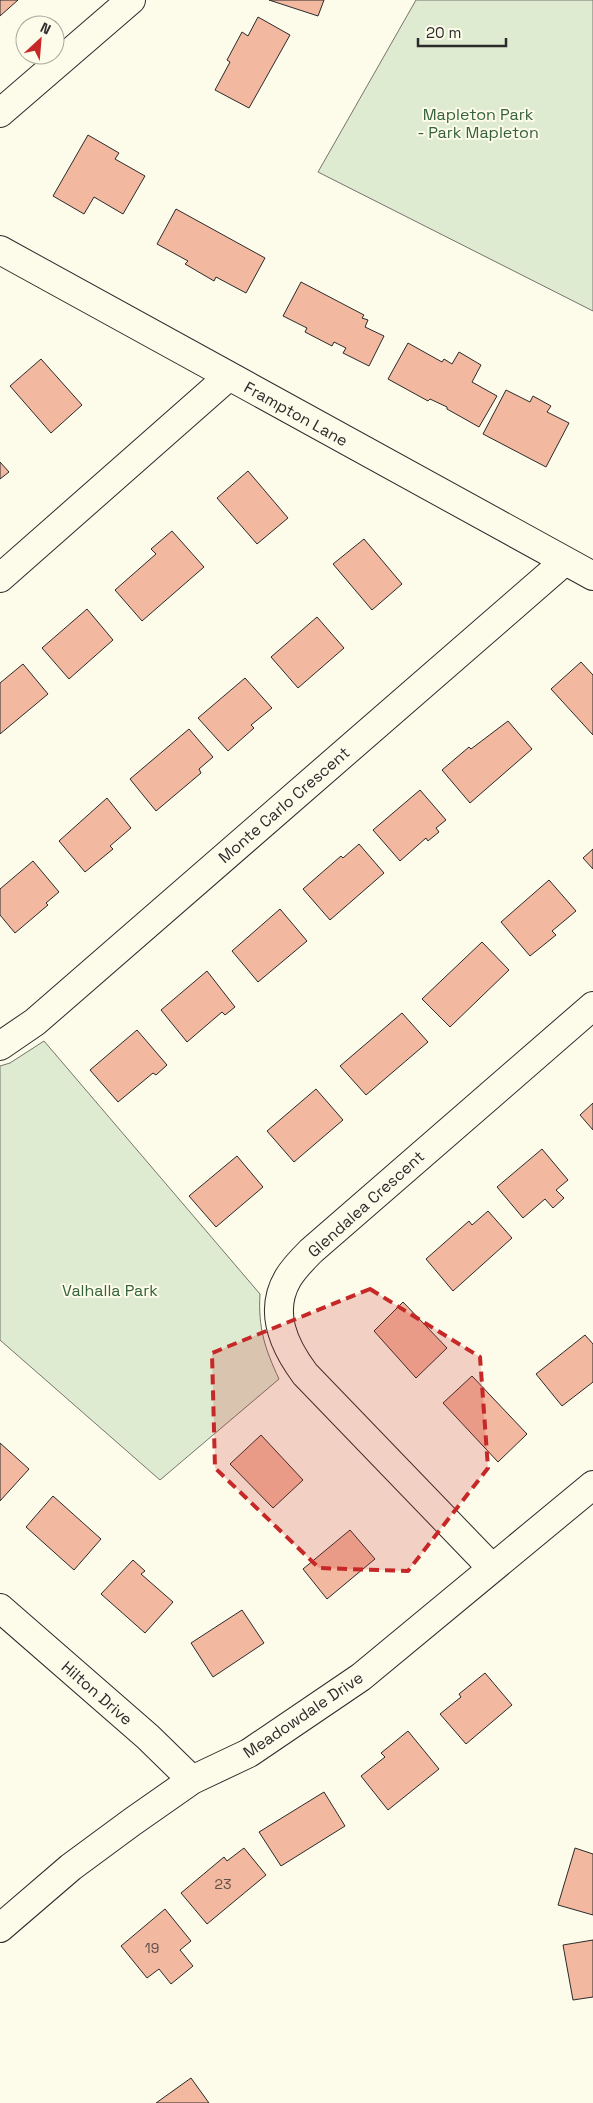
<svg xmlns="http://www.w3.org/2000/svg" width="593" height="2103" font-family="'Space Grotesk',sans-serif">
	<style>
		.green { fill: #deebd1; stroke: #74746e }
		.building { fill: #f2b8a0; stroke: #2b2b2b }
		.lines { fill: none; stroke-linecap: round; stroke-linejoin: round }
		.minor-casing { stroke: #2b2b2b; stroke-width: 30 }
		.minor { stroke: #fdfbea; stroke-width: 28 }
		.marked { fill: #c62828; fill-opacity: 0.2; stroke: #c62828; stroke-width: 4; stroke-dasharray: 10 6; stroke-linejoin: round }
		.labels { text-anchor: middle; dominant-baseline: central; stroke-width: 4; stroke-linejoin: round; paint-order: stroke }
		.number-label { font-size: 14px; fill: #5d4e48 }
		.park-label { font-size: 16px; fill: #34623c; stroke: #fdfbea }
		.street-label { font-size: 16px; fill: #2b2b2b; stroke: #fdfbea }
	</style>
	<rect width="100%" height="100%" fill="#fdfbea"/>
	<!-- green -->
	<path class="green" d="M 416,0 L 593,0 L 593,311 L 318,172 Z
		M 44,1041 L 260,1294 C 258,1328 265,1349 279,1379 L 160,1480 L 0,1340 L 0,1066 L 10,1063 Z"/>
	<!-- building -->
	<path class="building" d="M 0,0 L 18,0 L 0,16 Z
		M 269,0 L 324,0 L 318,16 Z
		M 258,17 L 290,35 L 249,108 L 215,90 L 230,62 L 227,60 L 242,32 L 248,36 Z
		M 88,135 L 119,153 L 115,159 L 145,176 L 123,214 L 94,197 L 84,214 L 53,196 Z
		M 176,209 L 265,258 L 246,293 L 216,277 L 214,281 L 185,264 L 188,261 L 157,244 Z
		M 301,282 L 364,315 L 362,318 L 368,320 L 365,327 L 384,336 L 369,366 L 343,353 L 346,348 L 334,342 L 332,346 L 305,332 L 307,328 L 283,316 Z
		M 408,343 L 442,362 L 444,359 L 452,364 L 459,352 L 481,365 L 472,382 L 497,396 L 479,427 L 447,409 L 447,407 L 430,399 L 428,401 L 388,379 Z
		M 41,359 L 82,405 L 51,433 L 10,386 Z
		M 506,390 L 530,402 L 533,396 L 551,406 L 547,412 L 569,423 L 546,467 L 483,434 Z
		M 0,462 L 9,472 L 0,479 Z
		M 248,471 L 288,518 L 257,544 L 217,498 Z
		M 172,531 L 204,567 L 142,621 L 115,590 L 156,554 L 151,549 Z
		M 364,539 L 402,584 L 372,610 L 333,564 Z
		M 87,609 L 113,640 L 69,679 L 42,648 Z
		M 317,617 L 344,648 L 298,688 L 271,657 Z
		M 581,662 L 593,675 L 593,735 L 551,689 Z
		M 23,664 L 48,694 L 0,734 L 0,683 Z
		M 245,678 L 272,708 L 251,725 L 254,728 L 228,751 L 198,718 Z
		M 508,721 L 532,749 L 470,803 L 442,770 L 469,747 L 471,749 Z
		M 189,729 L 213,757 L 199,769 L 201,773 L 156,811 L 130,779 Z
		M 420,790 L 446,820 L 436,828 L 439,832 L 428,841 L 426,838 L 400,861 L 373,830 Z
		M 107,798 L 131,828 L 110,846 L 113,849 L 85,872 L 59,841 Z
		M 359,844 L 384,873 L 330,920 L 303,889 L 341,856 L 343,858 Z
		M 593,849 L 593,869 L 583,858 Z
		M 33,861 L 59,892 L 46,903 L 48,905 L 15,933 L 0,915 L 0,889 Z
		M 549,880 L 576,911 L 552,931 L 556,935 L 530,956 L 501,922 Z
		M 280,909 L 307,941 L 258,982 L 232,951 Z
		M 482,942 L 509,970 L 450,1027 L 422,999 Z
		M 207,971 L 235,1007 L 225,1015 L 222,1012 L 187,1042 L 161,1010 Z
		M 402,1013 L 428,1042 L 366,1095 L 340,1066 Z
		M 137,1030 L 167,1065 L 156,1075 L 153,1073 L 118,1102 L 90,1070 Z
		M 316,1089 L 343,1120 L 294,1162 L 267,1131 Z
		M 593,1103 L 593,1130 L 580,1115 Z
		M 542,1149 L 568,1180 L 556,1190 L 564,1198 L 553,1208 L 545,1199 L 523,1218 L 497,1187 Z
		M 237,1156 L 263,1187 L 216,1227 L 189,1196 Z
		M 488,1211 L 512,1238 L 453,1291 L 426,1259 L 469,1221 L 472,1225 Z
		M 403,1302 L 447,1348 L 416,1378 L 374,1331 Z
		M 585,1335 L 593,1344 L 593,1382 L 562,1406 L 536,1374 Z
		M 472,1376 L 527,1434 L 498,1462 L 443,1403 Z
		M 261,1435 L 303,1480 L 273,1508 L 230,1464 Z
		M 0,1443 L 29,1469 L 0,1501 Z
		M 53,1496 L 101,1539 L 74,1570 L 26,1527 Z
		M 350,1530 L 375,1559 L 327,1599 L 303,1569 Z
		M 133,1560 L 145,1571 L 141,1574 L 173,1602 L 145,1633 L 101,1594 Z
		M 242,1610 L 264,1643 L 213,1677 L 191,1643 Z
		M 485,1673 L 512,1705 L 466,1744 L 440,1714 L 461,1697 L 459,1694 Z
		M 408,1731 L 439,1769 L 388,1810 L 361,1776 L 385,1757 L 381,1753 Z
		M 324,1792 L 345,1826 L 281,1866 L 259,1832 Z
		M 244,1848 L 266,1875 L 207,1924 L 181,1893 L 224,1857 L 227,1861 Z
		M 575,1848 L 593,1854 L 593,1915 L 558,1905 Z
		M 165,1909 L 191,1941 L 180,1950 L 193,1966 L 171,1984 L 159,1969 L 147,1978 L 121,1946 Z
		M 593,1940 L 593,1997 L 573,2000 L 563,1945 Z
		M 191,2078 L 209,2103 L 156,2103 Z"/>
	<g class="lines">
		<!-- minor casing -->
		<g class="minor-casing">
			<path id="minor" d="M 0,113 L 131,0
				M 0,250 L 593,576
				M 0,578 L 228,377
				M 0,1046 L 35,1022 L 565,561
				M 492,1568 L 305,1374 C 284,1346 268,1312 288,1278 C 294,1268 303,1259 311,1251 L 593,1006
				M 0,1608 L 148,1737 L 192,1780
				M 0,1928 L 71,1867 L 132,1822 L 192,1780 L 249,1753 L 361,1677 L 593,1485"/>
		</g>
		<!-- minor -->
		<use href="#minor" class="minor"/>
	</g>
	<!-- marked area -->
	<path class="marked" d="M 370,1289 L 480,1357 L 488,1468 L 408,1571 L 319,1568 L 215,1468 L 212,1353 Z"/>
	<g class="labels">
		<!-- number labels -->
		<g class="number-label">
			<text x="223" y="1884">23</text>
			<text x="152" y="1948">19</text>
		</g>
		<!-- park labels -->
		<g class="park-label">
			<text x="478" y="114">Mapleton Park<tspan x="478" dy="18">- Park Mapleton</tspan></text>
			<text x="110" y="1290">Valhalla Park</text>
		</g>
		<!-- street labels -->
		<g class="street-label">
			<text transform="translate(296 414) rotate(29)">Frampton Lane</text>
			<text transform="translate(284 805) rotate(-41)">Monte Carlo Crescent</text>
			<text transform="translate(366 1204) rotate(-42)">Glendalea Crescent</text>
			<text transform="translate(97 1693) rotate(41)">Hilton Drive</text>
			<text transform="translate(303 1715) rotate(-34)">Meadowdale Drive</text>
		</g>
	</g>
	<!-- north arrow -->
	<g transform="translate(40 40) rotate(26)"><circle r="24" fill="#fdfbea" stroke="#a9a89e"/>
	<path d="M0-4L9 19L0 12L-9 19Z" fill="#c62828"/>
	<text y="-8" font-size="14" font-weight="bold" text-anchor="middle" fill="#2b2b2b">N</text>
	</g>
	<!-- scale -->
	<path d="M418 38v8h88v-8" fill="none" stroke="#2b2b2b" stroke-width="2.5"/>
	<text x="426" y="38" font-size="15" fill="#2b2b2b" stroke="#fdfbea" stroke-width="4" paint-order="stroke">20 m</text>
</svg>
